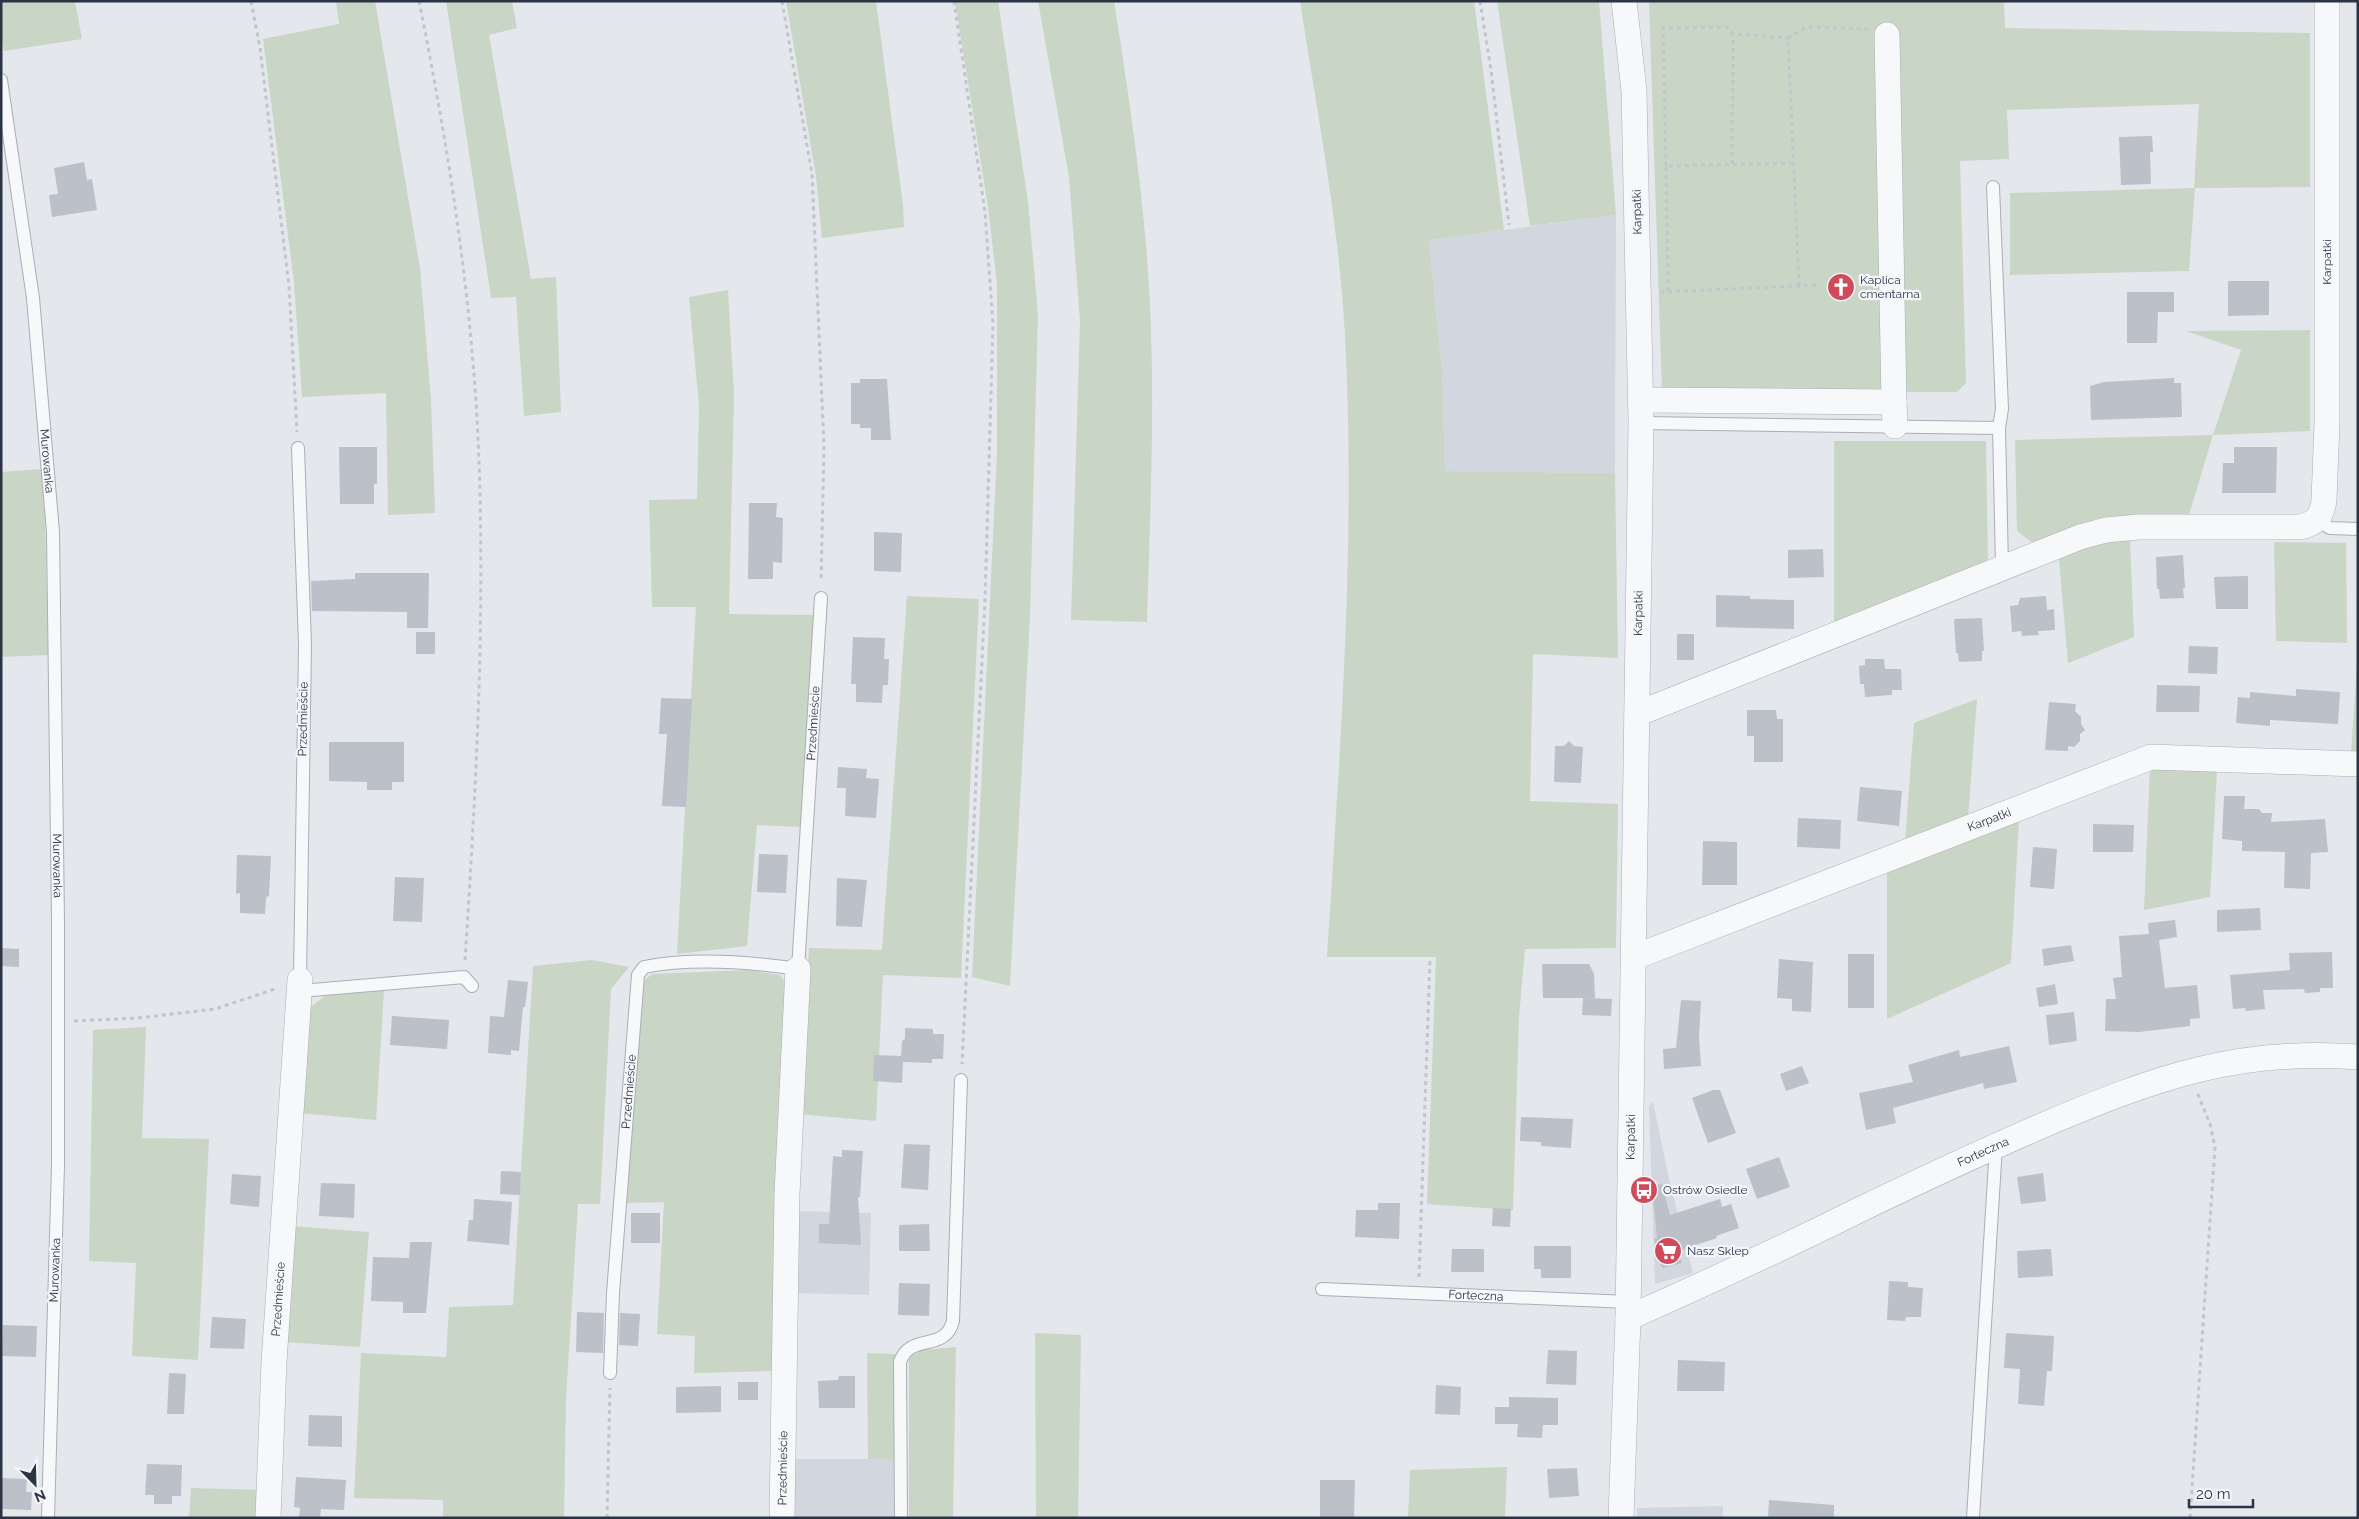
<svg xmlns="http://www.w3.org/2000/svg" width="2359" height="1519" font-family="Raleway,sans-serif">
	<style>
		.built { fill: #d2d6de }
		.green { fill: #c9d6c5 }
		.building { fill: #bbc0c9 }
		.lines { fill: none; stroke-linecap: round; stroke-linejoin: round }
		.lane-casing { stroke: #a9aeb6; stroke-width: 14 }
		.street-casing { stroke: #a9aeb6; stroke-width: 26 }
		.path { stroke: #c2c5cb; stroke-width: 3; stroke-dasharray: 4 4; stroke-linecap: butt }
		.lane { stroke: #f7f8fa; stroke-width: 12 }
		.street { stroke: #f7f8fa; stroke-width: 25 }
		.labels { text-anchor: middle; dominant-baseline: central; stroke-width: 4.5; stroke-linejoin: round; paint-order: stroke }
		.street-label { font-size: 12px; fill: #2b3444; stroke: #f4f6f9 }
		.poi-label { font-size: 12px; fill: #2b3444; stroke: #f4f6f9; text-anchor: start }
	</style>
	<rect width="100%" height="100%" fill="#e4e7ec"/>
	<!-- built -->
	<path class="built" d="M 1616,215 L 1615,473 L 1445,471 L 1442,371 L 1429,240 Z
		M 1653,1102 L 1670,1183 L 1693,1273 L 1655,1284 L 1649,1106 Z
		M 792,1211 L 871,1213 L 869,1295 L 790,1293 Z
		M 789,1459 L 898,1459 L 898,1518 L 789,1518 Z
		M 1723,1506 L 1723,1518 L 1637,1518 L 1637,1508 Z"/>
	<!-- green -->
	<path class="green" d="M 1,1 L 75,1 L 82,39 L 4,51 L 1,35 Z
		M 336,1 L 375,1 L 420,268 L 431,399 L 435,513 L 388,515 L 386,393 L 302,397 L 294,283 L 263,39 L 339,24 Z
		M 446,1 L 512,1 L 517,28 L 489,35 L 531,279 L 556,277 L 561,412 L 524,416 L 516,297 L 491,298 Z
		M 786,1 L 876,1 L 903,205 L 904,227 L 822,238 L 816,176 Z
		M 955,1 L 998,1 L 1028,202 L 1038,314 L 1030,617 L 1010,986 L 972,977 L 997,453 L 997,284 L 988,207 Z
		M 1038,1 L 1114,1 C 1130,102 1145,203 1150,305 C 1155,411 1150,517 1147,622 L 1071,620 L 1080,321 L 1069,177 Z
		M 1300,1 L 1474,1 L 1504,230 L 1429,240 L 1442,371 L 1445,471 L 1615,473 L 1618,658 L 1533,654 L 1530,801 L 1618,804 L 1616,948 L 1525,949 L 1519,1017 L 1513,1210 L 1427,1204 L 1436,957 L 1327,957 C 1340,750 1356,543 1345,336 C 1339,224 1317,112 1300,1 Z
		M 1497,1 L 1599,1 L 1616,215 L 1530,226 Z
		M 1649,1 L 2004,1 L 2005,28 L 2310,33 L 2310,187 L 2195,188 L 2189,271 L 2010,275 L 2010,193 L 2194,188 L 2199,104 L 2007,110 L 2009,159 L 1960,161 L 1966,383 L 1957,392 L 1662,392 Z
		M 728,290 L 734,395 L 729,614 L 814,615 L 801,827 L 757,825 L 747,946 L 677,954 L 696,607 L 652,607 L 649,500 L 697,499 L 699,406 L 689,297 Z
		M 2310,330 L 2310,431 L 2213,435 L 2189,515 L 2099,518 L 2034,544 L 2017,531 L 2015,440 L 2213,435 L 2241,350 L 2186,331 Z
		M 1834,441 L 1986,441 L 1988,562 L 1834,625 Z
		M 42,469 L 45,507 L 48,655 L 1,657 L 1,472 Z
		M 2107,539 L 2130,540 L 2134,637 L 2068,663 L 2059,559 Z
		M 2274,542 L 2346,543 L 2347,643 L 2276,641 Z
		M 907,596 L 979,599 L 961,978 L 883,975 L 876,1121 L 797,1114 L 809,948 L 882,950 Z
		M 2358,650 L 2358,753 L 2351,753 Z
		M 1977,699 L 1968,818 L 1905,842 L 1914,723 Z
		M 2150,766 L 2217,770 L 2210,897 L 2144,910 Z
		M 2019,818 L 2011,963 L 1887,1019 L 1887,870 Z
		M 592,960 L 629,967 L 611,989 L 600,1204 L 578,1204 L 566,1399 L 564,1518 L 443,1518 L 443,1500 L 354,1498 L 361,1353 L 446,1357 L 449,1307 L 513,1305 L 533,966 Z
		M 748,970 L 780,975 L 790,989 L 777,1371 L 694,1373 L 695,1336 L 657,1334 L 664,1202 L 627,1203 L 641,983 L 652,974 Z
		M 384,990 L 376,1120 L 298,1113 L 307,1010 L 326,995 Z
		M 146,1027 L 142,1138 L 209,1139 L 198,1360 L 132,1356 L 136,1263 L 89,1261 L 93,1030 Z
		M 290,1226 L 369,1232 L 360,1347 L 283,1342 Z
		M 1035,1333 L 1081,1335 L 1078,1518 L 1036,1518 Z
		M 956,1347 L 953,1518 L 909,1518 L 909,1358 L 922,1350 Z
		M 867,1353 L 895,1354 L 898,1459 L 868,1459 Z
		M 1507,1467 L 1505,1518 L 1408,1518 L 1410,1470 Z
		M 191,1488 L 262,1490 L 262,1518 L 189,1518 Z"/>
	<!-- building -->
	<path class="building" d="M 2152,136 L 2153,152 L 2150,152 L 2151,184 L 2121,185 L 2119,137 Z
		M 84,162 L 87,180 L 92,179 L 97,210 L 52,217 L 49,195 L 58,194 L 54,168 Z
		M 2228,281 L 2269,281 L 2269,315 L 2228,316 Z
		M 2127,292 L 2174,292 L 2174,312 L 2158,312 L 2157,343 L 2127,343 Z
		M 2174,378 L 2174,383 L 2181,383 L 2182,417 L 2091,420 L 2090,386 L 2104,382 Z
		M 860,379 L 887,379 L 891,440 L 871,440 L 871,428 L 860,428 L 860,424 L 851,424 L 851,383 L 860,383 Z
		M 339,447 L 377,447 L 377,484 L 374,484 L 374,504 L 340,504 Z
		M 2234,447 L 2277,447 L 2276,493 L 2222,493 L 2223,463 L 2234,463 Z
		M 749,503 L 777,503 L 776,517 L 783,518 L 782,563 L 773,562 L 773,579 L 748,579 Z
		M 874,532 L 902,533 L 901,572 L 874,571 Z
		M 1823,549 L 1824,577 L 1788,578 L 1788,550 Z
		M 2183,555 L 2185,588 L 2183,588 L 2184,598 L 2160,599 L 2159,589 L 2157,589 L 2156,557 Z
		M 355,573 L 429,573 L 428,628 L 407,628 L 407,612 L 312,611 L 311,581 L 355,579 Z
		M 2248,576 L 2248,609 L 2216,609 L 2214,577 Z
		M 1716,595 L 1750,596 L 1750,599 L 1794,600 L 1794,629 L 1716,627 Z
		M 2046,596 L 2047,610 L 2054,609 L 2055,630 L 2038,631 L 2039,635 L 2022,636 L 2021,631 L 2012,632 L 2010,606 L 2018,605 L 2020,598 Z
		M 1982,618 L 1984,651 L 1982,651 L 1982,661 L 1959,662 L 1958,653 L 1956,653 L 1954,619 Z
		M 416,632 L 435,632 L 435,654 L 416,654 Z
		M 1677,634 L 1694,634 L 1694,660 L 1677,660 Z
		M 853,637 L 885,638 L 884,659 L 889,659 L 888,685 L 883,685 L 882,703 L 856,702 L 856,684 L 851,684 Z
		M 2189,646 L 2218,647 L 2217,674 L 2188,673 Z
		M 1865,659 L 1884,659 L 1885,669 L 1901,669 L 1902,690 L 1892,690 L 1892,695 L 1865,697 L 1864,684 L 1860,684 L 1859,666 L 1865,665 Z
		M 2157,685 L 2200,686 L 2199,712 L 2156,712 Z
		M 2296,689 L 2340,692 L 2338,724 L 2270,720 L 2270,726 L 2236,723 L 2238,697 L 2250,698 L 2250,692 L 2296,696 Z
		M 661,698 L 692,699 L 686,807 L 662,806 L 667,734 L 659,734 Z
		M 2049,702 L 2076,704 L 2075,711 L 2081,717 L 2081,724 L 2085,730 L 2080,734 L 2080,741 L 2074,747 L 2068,746 L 2068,751 L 2045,750 Z
		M 1747,710 L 1776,710 L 1777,719 L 1783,719 L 1783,762 L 1754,762 L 1754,736 L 1747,736 Z
		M 1569,741 L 1574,746 L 1583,747 L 1581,783 L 1554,782 L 1555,746 L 1564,746 Z
		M 329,742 L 404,742 L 404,782 L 392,782 L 392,790 L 367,790 L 367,782 L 329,781 Z
		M 838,767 L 867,769 L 866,778 L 879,779 L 876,818 L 845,816 L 846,788 L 837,788 Z
		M 1860,787 L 1902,791 L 1899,826 L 1857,821 Z
		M 2224,796 L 2245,796 L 2244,809 L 2259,809 L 2262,813 L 2272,813 L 2271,822 L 2325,819 L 2328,852 L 2311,853 L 2310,889 L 2284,888 L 2285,852 L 2242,851 L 2242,841 L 2222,839 Z
		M 1798,818 L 1841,820 L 1840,849 L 1797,847 Z
		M 2093,824 L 2134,825 L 2133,852 L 2093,852 Z
		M 1703,841 L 1737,842 L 1737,885 L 1702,885 Z
		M 2033,847 L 2057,849 L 2054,889 L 2030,887 Z
		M 759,854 L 788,855 L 786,893 L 757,892 Z
		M 237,855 L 271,856 L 269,896 L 266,897 L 265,914 L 240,913 L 240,893 L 236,894 Z
		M 395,877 L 424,878 L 422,922 L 393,921 Z
		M 837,878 L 867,880 L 862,927 L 836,926 Z
		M 2260,908 L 2261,930 L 2217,932 L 2217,910 Z
		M 2175,920 L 2177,937 L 2159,940 L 2165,988 L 2197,985 L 2200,1018 L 2190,1019 L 2190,1026 L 2139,1032 L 2105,1031 L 2106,999 L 2116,999 L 2113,978 L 2122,977 L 2119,936 L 2149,934 L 2148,923 Z
		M 2071,945 L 2074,961 L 2044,966 L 2042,949 Z
		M 1,948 L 19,949 L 19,967 L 1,966 Z
		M 2332,952 L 2333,988 L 2320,988 L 2320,992 L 2305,993 L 2304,989 L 2263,990 L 2265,1009 L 2246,1011 L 2245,1008 L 2233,1009 L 2230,975 L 2290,970 L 2289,953 Z
		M 1848,954 L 1874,954 L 1874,1008 L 1848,1008 Z
		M 1779,959 L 1813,962 L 1811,1012 L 1792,1011 L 1792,999 L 1777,998 Z
		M 1542,964 L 1589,964 L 1594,974 L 1595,998 L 1543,998 Z
		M 508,980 L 528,982 L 525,1007 L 523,1007 L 519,1051 L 511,1050 L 511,1055 L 488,1053 L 490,1016 L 504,1017 Z
		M 2055,984 L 2058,1004 L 2039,1007 L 2036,988 Z
		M 1583,998 L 1612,999 L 1611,1016 L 1582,1015 Z
		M 1681,1000 L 1701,1001 L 1699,1037 L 1701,1066 L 1664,1069 L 1663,1049 L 1676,1048 Z
		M 2074,1012 L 2077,1041 L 2049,1045 L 2046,1015 Z
		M 392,1016 L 449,1020 L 447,1049 L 390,1045 Z
		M 905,1028 L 933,1029 L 933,1034 L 944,1034 L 943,1059 L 932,1059 L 932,1063 L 903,1062 L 902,1083 L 873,1081 L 874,1055 L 901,1056 L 902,1041 L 905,1039 Z
		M 2009,1046 L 2017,1082 L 1984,1089 L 1983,1083 L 1893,1108 L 1896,1123 L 1866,1130 L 1859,1093 L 1913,1082 L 1908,1065 L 1959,1050 L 1960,1057 Z
		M 1802,1066 L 1809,1083 L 1786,1091 L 1780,1074 Z
		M 1713,1090 L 1720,1090 L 1736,1133 L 1708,1143 L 1692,1098 Z
		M 1521,1117 L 1573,1119 L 1571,1148 L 1541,1146 L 1541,1142 L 1520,1141 Z
		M 904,1144 L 930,1145 L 928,1190 L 901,1188 Z
		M 842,1150 L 863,1151 L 860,1197 L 858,1197 L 861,1245 L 819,1243 L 819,1224 L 829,1224 L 833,1156 L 842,1157 Z
		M 1779,1157 L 1790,1187 L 1757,1199 L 1746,1169 Z
		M 501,1171 L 521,1172 L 520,1195 L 500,1194 Z
		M 2043,1173 L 2046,1201 L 2021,1204 L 2017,1177 Z
		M 232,1174 L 261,1176 L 259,1207 L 230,1204 Z
		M 321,1183 L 355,1184 L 354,1218 L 319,1216 Z
		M 1662,1184 L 1670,1215 L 1720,1199 L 1722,1207 L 1731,1204 L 1739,1228 L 1716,1236 L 1717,1238 L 1678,1251 L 1682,1263 L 1662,1268 L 1654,1239 L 1657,1238 L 1652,1185 Z
		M 474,1199 L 512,1202 L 509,1245 L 467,1241 L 469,1220 L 473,1220 Z
		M 1378,1203 L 1400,1203 L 1399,1239 L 1355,1237 L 1356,1210 L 1378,1210 Z
		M 1493,1208 L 1511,1209 L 1510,1227 L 1492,1226 Z
		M 631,1213 L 660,1213 L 660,1243 L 631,1243 Z
		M 929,1224 L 930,1251 L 899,1251 L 899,1225 Z
		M 410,1242 L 432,1242 L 426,1313 L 403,1313 L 403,1302 L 371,1301 L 373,1257 L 409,1258 Z
		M 1534,1246 L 1571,1246 L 1571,1278 L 1541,1278 L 1541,1269 L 1534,1269 Z
		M 1452,1249 L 1484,1249 L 1484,1272 L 1451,1272 Z
		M 2051,1249 L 2053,1276 L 2018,1278 L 2017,1251 Z
		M 1889,1281 L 1908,1282 L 1908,1287 L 1923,1288 L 1921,1317 L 1906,1317 L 1905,1321 L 1887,1320 Z
		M 899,1283 L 930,1284 L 929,1316 L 898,1315 Z
		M 577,1312 L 604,1313 L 603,1353 L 576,1352 Z
		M 620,1313 L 640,1314 L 638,1346 L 619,1345 Z
		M 212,1317 L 246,1319 L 244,1349 L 210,1348 Z
		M 3,1325 L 37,1326 L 36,1357 L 2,1356 Z
		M 2006,1333 L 2054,1336 L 2052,1371 L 2047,1371 L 2044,1406 L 2018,1404 L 2020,1369 L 2004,1368 Z
		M 1548,1350 L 1577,1351 L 1576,1385 L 1546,1384 Z
		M 1678,1360 L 1725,1362 L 1724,1391 L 1677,1391 Z
		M 169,1373 L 186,1374 L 184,1414 L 167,1414 Z
		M 839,1376 L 855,1376 L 855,1408 L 819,1408 L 818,1381 L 838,1380 Z
		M 738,1382 L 758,1382 L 758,1400 L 738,1400 Z
		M 1436,1385 L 1461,1387 L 1460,1415 L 1435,1414 Z
		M 721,1386 L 721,1412 L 676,1413 L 676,1387 Z
		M 1509,1397 L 1558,1398 L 1558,1425 L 1543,1425 L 1542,1438 L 1517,1437 L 1518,1424 L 1495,1424 L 1495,1407 L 1509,1407 Z
		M 309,1415 L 342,1416 L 342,1447 L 308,1446 Z
		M 147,1464 L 182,1465 L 181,1496 L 172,1496 L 172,1504 L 154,1504 L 154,1495 L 145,1495 Z
		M 1577,1468 L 1579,1496 L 1549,1498 L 1547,1469 Z
		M 296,1477 L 346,1480 L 344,1510 L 321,1509 L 320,1518 L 299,1518 L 300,1508 L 294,1507 Z
		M 1,1478 L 27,1479 L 26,1492 L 32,1492 L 31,1510 L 1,1509 Z
		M 1320,1480 L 1355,1480 L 1354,1518 L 1320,1518 Z
		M 1769,1500 L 1834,1505 L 1834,1518 L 1768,1518 Z"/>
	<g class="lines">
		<!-- lane casing -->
		<g class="lane-casing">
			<g id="lane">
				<path id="s1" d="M 1,80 L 33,298 L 53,532 L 58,921 L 58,1165 L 48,1518"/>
				<path d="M 1993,187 L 2002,409 L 1999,428 L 2002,567"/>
				<path d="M 1641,423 L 1999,428"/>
				<path d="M 298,448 L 305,645 L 300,980"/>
				<path d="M 2317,520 L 2330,528 L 2358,529"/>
				<path d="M 301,991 L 464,977 L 472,986"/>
				<path id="s2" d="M 1322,1289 L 1629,1302"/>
				<path id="s3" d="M 610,1373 L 613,1293 L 638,975 L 644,967 C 692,957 750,962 798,969 L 821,598"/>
				<path d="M 901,1518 L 900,1362 C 910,1332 945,1353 953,1321 L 961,1080"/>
				<path d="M 1973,1518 L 1996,1146"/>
			</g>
		</g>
		<!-- street casing -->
		<g class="street-casing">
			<g id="street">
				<path d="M 1641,400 L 1894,402 L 1887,35"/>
				<path d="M 1894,402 L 1895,426"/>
				<path d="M 1637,714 L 2080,537 L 2106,530 L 2138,527 L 2299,527 C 2316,524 2322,517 2324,500 L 2327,424 L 2327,1"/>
				<path id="s4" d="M 1635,957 L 2151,757 L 2358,764"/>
				<path id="s5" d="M 1628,1318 C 1704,1284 1779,1250 1853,1213 C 1917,1182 1981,1152 2046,1124 C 2155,1078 2237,1048 2358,1057"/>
				<path id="s6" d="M 268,1518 L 274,1362 L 300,980"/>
				<path id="s7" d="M 782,1518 L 787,1194 L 798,969"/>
				<path id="s8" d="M 1621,1518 L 1628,1318 L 1641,423 L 1634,91 L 1624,1"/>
			</g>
		</g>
		<!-- path -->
		<path class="path" d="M 251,1 L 260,48 L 289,286 L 297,432
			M 419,1 C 448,145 471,292 478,438 C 486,612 476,787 465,961
			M 782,1 L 812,174 L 824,447 L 821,582
			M 954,1 L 985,212 L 993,324 L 985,600 L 962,1064
			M 1480,1 L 1491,70 L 1509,225
			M 1732,164 L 1733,34
			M 1666,166 L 1663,28 L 1727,27 L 1733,34 L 1788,38
			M 1799,286 L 1788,38 L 1806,27 L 1867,29
			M 1668,291 L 1666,166 L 1794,163
			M 1660,292 L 1819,285
			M 74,1021 L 138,1018 L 215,1009 L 278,988
			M 1419,1277 L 1430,958
			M 607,1518 L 610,1388
			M 2190,1518 L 2215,1147 L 2210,1124 L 2197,1092"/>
		<!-- lane -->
		<use href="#lane" class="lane"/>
		<!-- street -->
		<use href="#street" class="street"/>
	</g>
	<!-- icons -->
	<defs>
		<g id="church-disc" transform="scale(1.4375)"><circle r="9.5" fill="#cf4a5b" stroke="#f4f6f9"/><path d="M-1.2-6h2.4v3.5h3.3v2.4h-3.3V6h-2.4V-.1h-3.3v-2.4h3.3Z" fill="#fff"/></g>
		<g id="bus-disc" transform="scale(1.4375)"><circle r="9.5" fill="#cf4a5b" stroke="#f4f6f9"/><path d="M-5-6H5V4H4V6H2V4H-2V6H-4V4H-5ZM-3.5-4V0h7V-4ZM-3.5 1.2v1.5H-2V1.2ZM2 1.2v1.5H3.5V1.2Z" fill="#fff"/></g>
		<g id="supermarket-disc" transform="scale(1.4375)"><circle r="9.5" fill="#cf4a5b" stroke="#f4f6f9"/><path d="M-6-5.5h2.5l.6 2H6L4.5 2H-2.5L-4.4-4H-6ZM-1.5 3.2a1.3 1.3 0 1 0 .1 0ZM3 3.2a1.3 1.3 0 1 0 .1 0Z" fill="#fff"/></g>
	</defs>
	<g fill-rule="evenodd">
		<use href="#church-disc" x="1841" y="287"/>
		<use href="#bus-disc" x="1644" y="1190"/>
		<use href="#supermarket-disc" x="1668" y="1251"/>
	</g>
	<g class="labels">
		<!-- street labels -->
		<g class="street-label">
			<text transform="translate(1637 212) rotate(-91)">Karpatki</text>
			<text transform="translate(2327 262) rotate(-90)">Karpatki</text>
			<text stroke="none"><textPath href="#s1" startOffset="384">Murowanka</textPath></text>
			<text stroke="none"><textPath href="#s8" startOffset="905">Karpatki</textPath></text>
			<text transform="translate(303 719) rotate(-89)">Przedmieście</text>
			<text stroke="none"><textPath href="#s3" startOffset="810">Przedmieście</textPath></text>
			<text stroke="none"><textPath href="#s4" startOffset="380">Karpatki</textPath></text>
			<text stroke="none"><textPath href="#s1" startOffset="789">Murowanka</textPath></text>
			<text stroke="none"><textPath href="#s3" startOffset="282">Przedmieście</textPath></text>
			<text stroke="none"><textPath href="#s8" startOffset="381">Karpatki</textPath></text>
			<text stroke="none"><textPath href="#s5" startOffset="392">Forteczna</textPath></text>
			<text transform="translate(55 1270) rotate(-88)">Murowanka</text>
			<text stroke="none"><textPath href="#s2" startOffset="154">Forteczna</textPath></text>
			<text stroke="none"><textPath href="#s6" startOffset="219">Przedmieście</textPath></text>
			<text stroke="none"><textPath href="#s7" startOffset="50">Przedmieście</textPath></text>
		</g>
		<!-- poi labels -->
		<g class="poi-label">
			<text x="1860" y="280">Kaplica<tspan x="1860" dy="14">cmentarna</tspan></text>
			<text x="1663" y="1190">Ostrów Osiedle</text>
			<text x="1687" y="1251">Nasz Sklep</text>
		</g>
	</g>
	<!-- border -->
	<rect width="2359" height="1519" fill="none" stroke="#2b3444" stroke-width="5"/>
	<!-- north arrow -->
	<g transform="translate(35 1484) rotate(157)" stroke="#f4f6f9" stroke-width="4" paint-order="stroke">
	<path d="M0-4L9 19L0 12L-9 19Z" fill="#2b3444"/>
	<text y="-8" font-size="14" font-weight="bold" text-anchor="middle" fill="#2b3444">N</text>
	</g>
	<!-- scale -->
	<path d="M2189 1499v8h64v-8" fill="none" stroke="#2b3444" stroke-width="2.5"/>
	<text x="2196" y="1499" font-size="15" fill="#2b3444" stroke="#f4f6f9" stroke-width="4" paint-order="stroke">20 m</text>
</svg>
